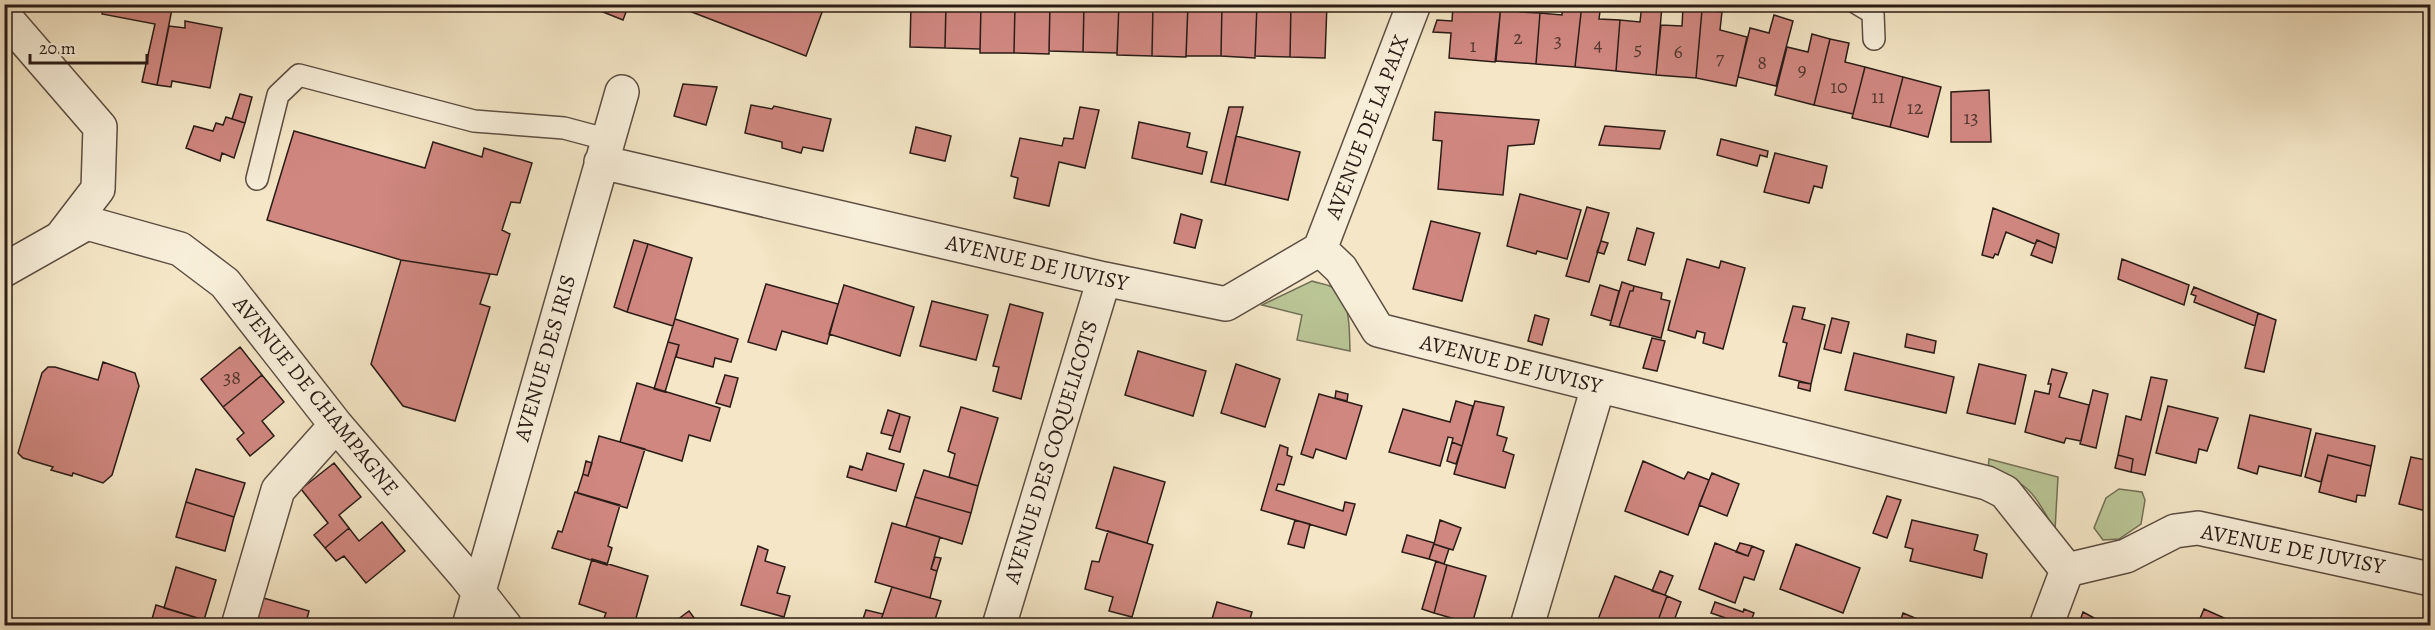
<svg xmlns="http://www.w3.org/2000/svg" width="2435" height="630" font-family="Alegreya,serif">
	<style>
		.green { fill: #bac596; stroke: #727056; stroke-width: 1.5 }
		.building { fill: #d08780; stroke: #2b1c16; stroke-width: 1.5 }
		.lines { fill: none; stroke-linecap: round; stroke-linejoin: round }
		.service-casing { stroke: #5d4e42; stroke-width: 24 }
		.minor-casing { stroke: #5d4e42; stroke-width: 36 }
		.service { stroke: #f8efda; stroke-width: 21 }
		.minor { stroke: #f8efda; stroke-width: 33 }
		.labels { text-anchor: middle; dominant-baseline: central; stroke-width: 4.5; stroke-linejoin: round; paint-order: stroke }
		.number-label { font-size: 20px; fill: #543730 }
		.street-label { font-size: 22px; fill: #2b1c16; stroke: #f8efda }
	</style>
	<rect width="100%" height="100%" fill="#f4e6c6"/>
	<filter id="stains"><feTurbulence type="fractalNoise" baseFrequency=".00333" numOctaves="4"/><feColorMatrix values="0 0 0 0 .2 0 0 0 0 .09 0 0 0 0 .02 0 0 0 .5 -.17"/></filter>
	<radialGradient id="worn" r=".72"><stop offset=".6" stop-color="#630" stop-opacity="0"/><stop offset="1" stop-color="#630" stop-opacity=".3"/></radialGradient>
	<!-- green -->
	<path class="green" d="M 1312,281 C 1317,283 1325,284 1330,286 C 1352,297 1349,331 1350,351 L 1297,340 L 1302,315 L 1262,305 Z
		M 1989,459 L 2058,477 L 2055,530 C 2033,493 2031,483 1988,470 Z
		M 2119,489 L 2142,492 L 2145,500 L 2141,524 L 2119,539 L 2103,540 L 2094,528 L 2106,498 Z"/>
	<!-- building -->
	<path class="building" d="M 104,4 L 173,4 L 157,85 L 142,82 L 155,24 L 102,14 Z
		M 583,4 L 629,4 L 623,20 Z
		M 671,4 L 825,4 L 806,56 Z
		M 911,4 L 946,4 L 945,48 L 910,47 Z
		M 946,4 L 981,4 L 980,49 L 945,48 Z
		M 981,4 L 1015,4 L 1014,53 L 980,53 Z
		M 1015,4 L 1050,4 L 1049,54 L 1014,53 Z
		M 1050,4 L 1084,4 L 1083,52 L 1049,51 Z
		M 1084,4 L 1119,4 L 1117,53 L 1083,52 Z
		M 1119,4 L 1153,4 L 1152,56 L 1117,55 Z
		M 1153,4 L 1188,4 L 1186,57 L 1152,56 Z
		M 1188,4 L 1222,4 L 1221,56 L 1186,56 Z
		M 1222,4 L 1257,4 L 1255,58 L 1221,56 Z
		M 1257,4 L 1291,4 L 1290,57 L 1255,56 Z
		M 1291,4 L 1327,4 L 1325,58 L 1290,57 Z
		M 1482,4 L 1501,4 L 1495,62 L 1449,58 L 1451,33 L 1433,32 L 1437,20 L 1452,21 L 1453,5 L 1481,7 Z
		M 1501,4 L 1520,4 L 1520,12 L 1540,13 L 1536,64 L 1496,61 Z
		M 1562,4 L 1582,4 L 1575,67 L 1536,64 L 1540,13 L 1562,15 Z
		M 1582,4 L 1601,4 L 1599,19 L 1620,20 L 1616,71 L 1575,67 Z
		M 1642,4 L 1662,6 L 1656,75 L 1616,71 L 1620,20 L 1640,22 Z
		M 1683,8 L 1702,10 L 1696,78 L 1656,75 L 1661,25 L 1682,26 Z
		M 1702,10 L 1722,12 L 1720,30 L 1747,37 L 1736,86 L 1696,78 Z
		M 1774,15 L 1793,21 L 1776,86 L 1738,77 L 1750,28 L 1769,33 Z
		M 185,21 L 222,28 L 210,88 L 172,81 L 171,87 L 157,85 L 169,26 L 185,28 Z
		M 1812,34 L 1830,39 L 1814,105 L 1775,95 L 1787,47 L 1808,52 Z
		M 1830,39 L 1849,43 L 1845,62 L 1865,67 L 1853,114 L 1814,105 Z
		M 1865,67 L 1903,77 L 1890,127 L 1852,118 Z
		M 1903,77 L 1941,87 L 1928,137 L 1890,127 Z
		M 683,84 L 717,87 L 706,125 L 674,116 Z
		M 1989,90 L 1991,142 L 1951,142 L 1951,92 Z
		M 240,94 L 252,97 L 245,123 L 232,119 Z
		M 751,105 L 772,109 L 774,106 L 831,119 L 823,151 L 803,147 L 801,153 L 782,148 L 782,142 L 745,133 Z
		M 1080,107 L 1099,110 L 1085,168 L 1059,162 L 1049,206 L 1014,198 L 1018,178 L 1011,176 L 1020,138 L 1062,146 L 1064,138 L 1073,139 Z
		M 1229,107 L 1243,107 L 1225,185 L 1211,182 Z
		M 1435,112 L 1539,120 L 1534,144 L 1508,146 L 1503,195 L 1438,189 L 1442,141 L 1433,140 Z
		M 226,117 L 245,123 L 234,158 L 222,153 L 220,161 L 186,148 L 194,126 L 213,131 L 216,123 L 223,125 Z
		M 1139,122 L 1190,133 L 1187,147 L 1207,152 L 1202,174 L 1132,158 Z
		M 1605,126 L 1665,131 L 1660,149 L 1599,145 Z
		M 916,127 L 951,136 L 945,161 L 910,153 Z
		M 294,131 L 425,168 L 433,142 L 482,157 L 484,148 L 532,163 L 520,203 L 511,202 L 502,230 L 510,234 L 497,275 L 401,260 L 267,220 Z
		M 1236,136 L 1300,152 L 1288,200 L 1225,185 Z
		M 1721,139 L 1768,151 L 1767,157 L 1760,155 L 1757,166 L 1717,155 Z
		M 1775,153 L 1827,166 L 1822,188 L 1814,186 L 1809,203 L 1764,192 Z
		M 1520,194 L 1581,210 L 1567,259 L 1537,251 L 1536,254 L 1507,246 Z
		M 1587,207 L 1609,213 L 1589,282 L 1566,276 Z
		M 1993,208 L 2059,234 L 2056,248 L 2037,240 L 2035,244 L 2006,232 L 1998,255 L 1995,254 L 1993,258 L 1982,255 Z
		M 1181,214 L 1202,220 L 1195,248 L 1174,243 Z
		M 1431,221 L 1480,233 L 1462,301 L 1413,289 Z
		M 1637,228 L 1654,233 L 1645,265 L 1628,260 Z
		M 634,240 L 648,244 L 627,312 L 614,307 Z
		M 2037,240 L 2056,248 L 2052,263 L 2031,255 Z
		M 1601,241 L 1608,243 L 1604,254 L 1597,252 Z
		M 648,244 L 692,258 L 673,326 L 627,312 Z
		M 1687,259 L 1719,268 L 1721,261 L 1745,268 L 1723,349 L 1703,343 L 1705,333 L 1697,331 L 1695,338 L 1668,330 Z
		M 2122,259 L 2189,285 L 2184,305 L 2118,279 Z
		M 401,260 L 490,274 L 480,304 L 490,307 L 455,421 L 403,406 L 371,364 Z
		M 1622,282 L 1634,286 L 1633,291 L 1630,291 L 1619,327 L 1610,325 Z
		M 766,284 L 838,304 L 827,344 L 782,331 L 776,350 L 748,342 Z
		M 844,285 L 914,307 L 900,356 L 829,334 Z
		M 1600,285 L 1619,291 L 1611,321 L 1591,315 Z
		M 1634,286 L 1662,293 L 1661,299 L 1670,301 L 1661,338 L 1619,327 L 1630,291 L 1633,291 Z
		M 2194,287 L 2258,313 L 2255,326 L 2194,302 L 2196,296 L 2191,294 Z
		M 932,301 L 988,315 L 976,360 L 920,346 Z
		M 1010,304 L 1043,313 L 1021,399 L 993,391 L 999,367 L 993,366 Z
		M 1793,306 L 1805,308 L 1802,319 L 1825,325 L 1811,384 L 1779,376 L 1787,343 L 1783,342 Z
		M 2258,313 L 2276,320 L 2264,372 L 2245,368 Z
		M 1535,315 L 1549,319 L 1542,345 L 1528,341 Z
		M 1832,318 L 1849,322 L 1841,353 L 1824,349 Z
		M 675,319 L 738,339 L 731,362 L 715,358 L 713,367 L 676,357 L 679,345 L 668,342 Z
		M 1907,334 L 1936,341 L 1934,353 L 1905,347 Z
		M 1652,338 L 1665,341 L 1657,371 L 1643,368 Z
		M 668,342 L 679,345 L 665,392 L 654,389 Z
		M 240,347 L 262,375 L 223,407 L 201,379 Z
		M 1138,351 L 1206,371 L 1193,416 L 1125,395 Z
		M 1854,353 L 1954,377 L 1946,413 L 1845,390 Z
		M 103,362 L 135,373 L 139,386 L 112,475 L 103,483 L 73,473 L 72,476 L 51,470 L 53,467 L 23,458 L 18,453 L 42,373 L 48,367 L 55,367 L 98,380 Z
		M 1236,364 L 1280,379 L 1265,427 L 1221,413 Z
		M 1979,364 L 2026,375 L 2015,424 L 1967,413 Z
		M 2052,369 L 2067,373 L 2059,397 L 2089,405 L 2081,441 L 2066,438 L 2064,443 L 2025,432 L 2035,391 L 2049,394 L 2051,384 L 2048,384 Z
		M 262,375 L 284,402 L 262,421 L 274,436 L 250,456 L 237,439 L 244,433 L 223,407 Z
		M 725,375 L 738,378 L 730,407 L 716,403 Z
		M 2151,377 L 2167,380 L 2145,475 L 2131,472 L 2133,459 L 2118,455 L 2126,416 L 2141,420 Z
		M 1799,382 L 1811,384 L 1810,391 L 1798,388 Z
		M 637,383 L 720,408 L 710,441 L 689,435 L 682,461 L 620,442 Z
		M 2093,390 L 2108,394 L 2096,448 L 2080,444 Z
		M 1336,391 L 1348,394 L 1347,401 L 1335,398 Z
		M 1319,394 L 1362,406 L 1346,459 L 1316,449 L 1313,458 L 1301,454 Z
		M 1456,401 L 1473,406 L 1462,446 L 1452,442 L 1453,438 L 1448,437 L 1440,466 L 1389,452 L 1403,409 L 1450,422 Z
		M 1475,401 L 1504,407 L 1497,435 L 1507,438 L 1503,451 L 1514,455 L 1505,488 L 1454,474 Z
		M 2168,406 L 2218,418 L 2207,451 L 2199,449 L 2196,463 L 2156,453 Z
		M 961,407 L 998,418 L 978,486 L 949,477 L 955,454 L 948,451 Z
		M 888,410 L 900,414 L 893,436 L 881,433 Z
		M 900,414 L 910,417 L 900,452 L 889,449 Z
		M 2250,415 L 2311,429 L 2301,476 L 2259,466 L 2257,474 L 2238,468 Z
		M 2316,433 L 2375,446 L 2371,466 L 2328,455 L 2321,482 L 2305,477 Z
		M 599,436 L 645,449 L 627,508 L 577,493 L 583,474 L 588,476 Z
		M 1452,442 L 1462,446 L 1456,464 L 1447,461 Z
		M 1280,445 L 1288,448 L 1287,455 L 1292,457 L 1284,485 L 1278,484 L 1276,490 L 1343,511 L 1345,502 L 1355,504 L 1346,535 L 1261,510 Z
		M 867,453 L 904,464 L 896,491 L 847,477 L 850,466 L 862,470 Z
		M 2118,455 L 2133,459 L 2131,472 L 2115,468 Z
		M 2328,455 L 2371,466 L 2365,496 L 2357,495 L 2356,502 L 2319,492 Z
		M 2411,457 L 2430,461 L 2430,512 L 2399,504 Z
		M 586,461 L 592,463 L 588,476 L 583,474 Z
		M 1643,461 L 1684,479 L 1688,472 L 1709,480 L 1688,535 L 1625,511 Z
		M 334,463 L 361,497 L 339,515 L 349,528 L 325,548 L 314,535 L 328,523 L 301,489 Z
		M 1114,467 L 1165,482 L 1147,543 L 1096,528 Z
		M 196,469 L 245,483 L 234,517 L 186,502 Z
		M 924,470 L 978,486 L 971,513 L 915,497 Z
		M 1712,473 L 1739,484 L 1727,516 L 1699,505 Z
		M 575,492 L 620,505 L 608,546 L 612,548 L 607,565 L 552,548 L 558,531 L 562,532 Z
		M 1887,496 L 1901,500 L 1887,538 L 1873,533 Z
		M 915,497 L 971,513 L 962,544 L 906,527 Z
		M 186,502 L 234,517 L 225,551 L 176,537 Z
		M 1295,520 L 1310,524 L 1304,548 L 1288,544 Z
		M 1440,520 L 1461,528 L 1453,550 L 1434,544 Z
		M 1912,520 L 1978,535 L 1974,550 L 1987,554 L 1982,578 L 1910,561 L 1913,549 L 1905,547 Z
		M 382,522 L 405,551 L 366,583 L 344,556 L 336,561 L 325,548 L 349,528 L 359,541 Z
		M 892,523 L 940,537 L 931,569 L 937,571 L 930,598 L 875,582 Z
		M 1108,531 L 1153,545 L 1132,617 L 1109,611 L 1113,597 L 1085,589 L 1092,561 L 1099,562 Z
		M 1407,535 L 1434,543 L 1429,559 L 1402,552 Z
		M 1715,543 L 1748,556 L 1752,546 L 1764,551 L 1754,580 L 1744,577 L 1735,603 L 1699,589 Z
		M 1740,543 L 1752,546 L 1748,556 L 1736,552 Z
		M 1434,544 L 1449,549 L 1444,564 L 1429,559 Z
		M 1796,544 L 1860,568 L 1843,613 L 1780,589 Z
		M 758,546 L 768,550 L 765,561 L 785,567 L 777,593 L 790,596 L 784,617 L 741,605 Z
		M 935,557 L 941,558 L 937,571 L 931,569 Z
		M 592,559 L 648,576 L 634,625 L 604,618 L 606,613 L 579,604 Z
		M 1436,561 L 1447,565 L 1434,613 L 1422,609 Z
		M 1447,565 L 1486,576 L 1472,624 L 1434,613 Z
		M 176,567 L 216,580 L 204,620 L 164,608 Z
		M 1660,571 L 1673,576 L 1665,595 L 1652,591 Z
		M 1615,576 L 1667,596 L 1656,626 L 1606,626 L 1597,622 Z
		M 892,587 L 941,601 L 933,626 L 879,626 Z
		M 1667,596 L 1681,602 L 1672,626 L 1656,626 Z
		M 260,597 L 309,611 L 305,626 L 252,626 Z
		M 1217,602 L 1252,612 L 1248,626 L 1210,626 Z
		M 1715,602 L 1743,612 L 1744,609 L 1754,613 L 1749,626 L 1711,613 Z
		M 156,605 L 204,620 L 202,626 L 150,626 Z
		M 2204,609 L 2242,626 L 2208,626 L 2199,621 Z
		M 866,610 L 883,614 L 879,626 L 862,622 Z
		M 689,611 L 700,626 L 669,626 Z
		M 2083,612 L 2109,626 L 2078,626 Z
		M 1903,613 L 1934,626 L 1899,626 Z
		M 2303,619 L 2317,626 L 2300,626 Z
		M 1411,621 L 1428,626 L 1409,626 Z"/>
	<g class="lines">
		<!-- service casing -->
		<g class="service-casing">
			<path id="service" d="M 1858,4 L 1873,13 L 1874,39
				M 257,179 L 278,95 L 299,75 L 474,121 L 564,128 L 609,140"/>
		</g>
		<!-- minor casing -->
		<g class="minor-casing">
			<path id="minor" d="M 4,16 L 100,127 L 98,189 L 62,236
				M 601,162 L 1104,279 L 1226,304 L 1320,249
				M 1320,249 L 1341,269 L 1378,330 L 1987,483 L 2005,492 L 2067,570 L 2126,556 L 2175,531 L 2198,528 L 2430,579
				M 1320,249 L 1414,4
				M 4,270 L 87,223 L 180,249 L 225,283 L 336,425 L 466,576 L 505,626
				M 238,626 L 278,490 L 336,425
				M 469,626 L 622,92
				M 999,626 L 1104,279
				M 1527,626 L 1598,387
				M 2046,626 L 2067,570"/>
		</g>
		<!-- service -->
		<use href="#service" class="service"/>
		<!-- minor -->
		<use href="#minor" class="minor"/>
	</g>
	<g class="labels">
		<!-- number labels -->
		<g class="number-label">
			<text x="1518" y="37">2</text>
			<text x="1558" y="40">3</text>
			<text x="1598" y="44">4</text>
			<text x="1473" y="45">1</text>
			<text x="1638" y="48">5</text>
			<text x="1678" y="51">6</text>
			<text x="1720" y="57">7</text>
			<text x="1762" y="62">8</text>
			<text x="1802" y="69">9</text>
			<text x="1839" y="86">10</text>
			<text x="1878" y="96">11</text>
			<text x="1915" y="107">12</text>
			<text x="1971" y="117">13</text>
			<text x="232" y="377">38</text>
		</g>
		<!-- street labels -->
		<g class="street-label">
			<text transform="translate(1367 127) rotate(-69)">AVENUE DE LA PAIX</text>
			<text transform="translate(1037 263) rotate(13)">AVENUE DE JUVISY</text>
			<text transform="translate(545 358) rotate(-74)">AVENUE DES IRIS</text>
			<text transform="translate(1511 364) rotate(14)">AVENUE DE JUVISY</text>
			<text transform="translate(316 396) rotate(51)">AVENUE DE CHAMPAGNE</text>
			<text transform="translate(1051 452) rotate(-73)">AVENUE DES COQUELICOTS</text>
			<text transform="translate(2293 549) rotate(11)">AVENUE DE JUVISY</text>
		</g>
	</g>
	<!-- margin -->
	<rect width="2435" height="630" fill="none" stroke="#f4e6c6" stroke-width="24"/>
	<rect x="6" y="6" width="2423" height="618" fill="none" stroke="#2b1c16" stroke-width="3"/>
	<rect x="12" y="12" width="2411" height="606" fill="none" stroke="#2b1c16" stroke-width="1.5"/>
	<!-- scale -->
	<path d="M30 54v9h117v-9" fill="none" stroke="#2b1c16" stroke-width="3"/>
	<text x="39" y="54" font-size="18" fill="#2b1c16" stroke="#f8efda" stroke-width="4.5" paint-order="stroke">20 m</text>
	<rect width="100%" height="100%" filter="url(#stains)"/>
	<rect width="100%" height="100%" fill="url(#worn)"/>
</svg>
